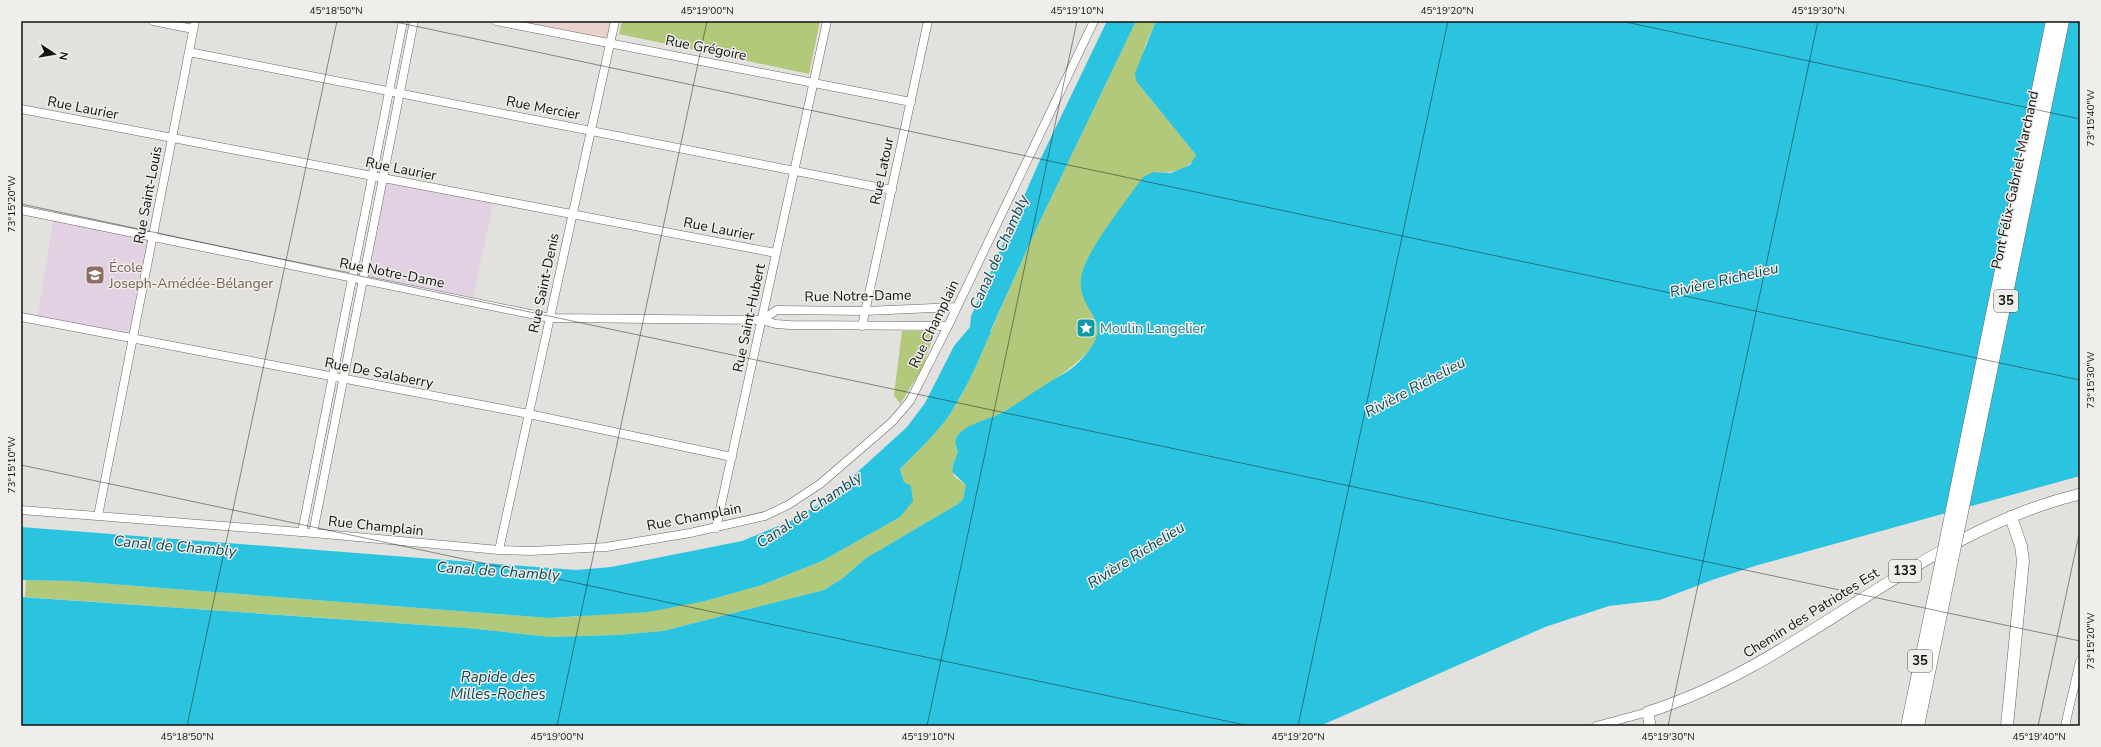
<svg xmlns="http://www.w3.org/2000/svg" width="2101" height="747" font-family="'Nunito Sans',sans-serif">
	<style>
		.commercial { fill: #ead1cb }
		.education { fill: #e2d1e2 }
		.green { fill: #b2c87b }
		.water { fill: #2bc4e0 }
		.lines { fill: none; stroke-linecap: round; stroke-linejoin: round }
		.minor-casing { stroke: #696764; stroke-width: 9 }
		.major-casing { stroke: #696764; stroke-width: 12 }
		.highway-casing { stroke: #696764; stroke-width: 13 }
		.minor { stroke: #fff; stroke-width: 8 }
		.major { stroke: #fff; stroke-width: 11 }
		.highway { stroke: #fff; stroke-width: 12 }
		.highway-bridge-casing { stroke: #696764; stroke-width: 13; stroke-linecap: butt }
		.highway-bridge { stroke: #fff; stroke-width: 12 }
		.ticks { fill: none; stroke: #121110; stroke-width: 1; stroke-opacity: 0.45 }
		.labels { text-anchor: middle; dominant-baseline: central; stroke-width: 3; stroke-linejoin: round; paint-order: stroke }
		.shield { fill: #f0eeeb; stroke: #555352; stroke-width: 1 }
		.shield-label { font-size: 13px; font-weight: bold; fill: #121110 }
		.street-label { font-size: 14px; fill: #121110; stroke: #f0eeeb }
		.education-label { font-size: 14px; fill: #785e54; stroke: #f0eeeb; text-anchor: start }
		.culture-label { font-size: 14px; fill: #0d838f; stroke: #f0eeeb; text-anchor: start }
		.water-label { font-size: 15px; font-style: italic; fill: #094955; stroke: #f0eeeb }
		.neatline { fill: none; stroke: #121110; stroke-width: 1.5 }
		.ticks-label { font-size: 10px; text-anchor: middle; fill: #121110 }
	</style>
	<rect width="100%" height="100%" fill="#e2e1dd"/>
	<!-- commercial -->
	<path class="commercial" d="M 496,21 L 615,21 L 610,43 Z"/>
	<!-- education -->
	<path class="education" d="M 382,178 L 494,200 L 472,302 L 362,280 Z
		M 54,217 L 153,237 L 133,339 L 37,320 Z"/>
	<!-- green -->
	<path class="green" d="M 622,21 L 820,21 L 809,74 L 619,34 Z
		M 1136,21 L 1156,21 L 1145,46 L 1136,81 L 1196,155 C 1189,172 1170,173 1153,172 L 1094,317 C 1095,321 1099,327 1099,332 C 1100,355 1019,404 999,414 C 986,420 971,424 960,433 L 955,446 L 958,451 L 952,468 L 954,476 L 966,485 L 963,499 L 958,504 L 866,558 L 843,578 L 824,590 L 663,631 L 617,635 L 551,637 L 467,628 L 25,597 L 26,580 L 71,581 L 549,618 L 573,617 L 705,601 L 762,585 L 822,561 L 900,517 L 904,482 L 900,469 C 917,452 935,435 949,415 C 966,391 978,362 989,336 L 992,334 L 990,333 L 1039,223 Z
		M 902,331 L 935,331 L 922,369 L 900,404 L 894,395 Z"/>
	<!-- water -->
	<path class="water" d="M 1107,21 L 1136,21 L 1039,223 L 990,332 L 992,333 L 989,336 C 978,363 966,389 950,414 C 936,434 917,452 900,469 L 904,482 L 911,486 L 913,501 L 900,517 L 822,561 L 762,585 L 705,601 L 648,612 L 549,618 L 71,581 L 21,580 L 21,527 L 576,570 L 611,567 L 742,541 L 793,520 L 829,498 L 907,427 L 925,403 L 954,346 L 970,327 L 971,316 L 1040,160 Z
		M 1156,21 L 2080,21 L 2080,476 L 1758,565 L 1712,580 L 1660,600 L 1609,606 L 1545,627 L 1320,726 L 21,726 L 21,597 L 467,628 L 551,637 L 617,635 L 663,631 L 824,590 L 843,578 L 866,558 L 958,504 L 963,499 L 966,485 C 950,468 949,477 958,451 C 954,444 954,438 961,432 C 970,423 987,420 999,414 C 1015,406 1030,394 1045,385 C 1057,377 1071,371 1080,361 C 1121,319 1077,316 1081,278 C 1084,253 1127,200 1143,177 L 1153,172 L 1171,173 L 1190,165 L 1196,155 L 1136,81 L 1135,73 Z"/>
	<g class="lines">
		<!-- minor casing -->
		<g class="minor-casing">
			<path id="minor" d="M 153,21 L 193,29
				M 496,21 L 911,102
				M 189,52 L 892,190
				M 21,109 L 776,253
				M 21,210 L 550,318 L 762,320 L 776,324 L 790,325 L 948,326
				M 21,317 L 529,414 L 732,457
				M 762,320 L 777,310 L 865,311 L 957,307
				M 862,326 L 928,21
				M 21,510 L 313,533 L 499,550 L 531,551 L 606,547 L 690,533 L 765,516 L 788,505 L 820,484 L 892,422 L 910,401 L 948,326 L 1094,21
				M 98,516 L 195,21
				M 716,528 L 827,21
				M 302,532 L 403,21
				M 313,533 L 414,21
				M 499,550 L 615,21
				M 1596,726 L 1648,712
				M 2065,726 L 2080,661"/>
		</g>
		<!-- major casing -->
		<g class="major-casing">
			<path id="major" d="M 1650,726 L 1648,712 C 1805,662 1918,533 2080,494"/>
		</g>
		<!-- highway casing -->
		<g class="highway-casing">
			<path id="highway" d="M 1907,726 L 1938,578
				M 1918,726 L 1948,580
				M 2007,726 L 2023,561 L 2021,546 L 2011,517"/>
		</g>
		<!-- minor -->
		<use href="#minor" class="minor"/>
		<!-- major -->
		<use href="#major" class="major"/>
		<!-- highway -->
		<use href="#highway" class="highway"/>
		<!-- highway-bridge casing -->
		<g class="highway-bridge-casing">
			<path id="highway-bridge" d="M 1938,578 L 2052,21
				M 1948,580 L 2063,21"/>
		</g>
		<!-- highway-bridge -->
		<use href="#highway-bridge" class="highway-bridge"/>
	</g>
	<!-- ticks -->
	<path class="ticks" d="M 391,21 L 2080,380M 1621,21 L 2080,119M 21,204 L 2080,641M 21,465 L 1250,726M 187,726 L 337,21M 557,726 L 707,21M 927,726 L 1077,21M 1298,726 L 1448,21M 1668,726 L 1818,21M 2038,726 L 2080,530"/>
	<!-- icons -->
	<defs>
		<g id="school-square" transform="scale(1)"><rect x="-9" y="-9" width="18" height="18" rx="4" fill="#8d6e63" stroke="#f0eeeb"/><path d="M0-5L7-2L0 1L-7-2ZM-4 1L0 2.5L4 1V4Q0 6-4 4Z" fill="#fff"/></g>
		<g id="sight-square" transform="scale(1)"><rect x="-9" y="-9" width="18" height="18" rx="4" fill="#0f9aa8" stroke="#f0eeeb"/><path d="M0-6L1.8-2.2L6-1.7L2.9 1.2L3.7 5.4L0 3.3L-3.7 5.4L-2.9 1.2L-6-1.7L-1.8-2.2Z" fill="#fff"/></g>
	</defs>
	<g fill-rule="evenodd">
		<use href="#school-square" x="95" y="275"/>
		<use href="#sight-square" x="1086" y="328"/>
	</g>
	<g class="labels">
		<!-- shield labels -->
		<g class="shield">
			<rect x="1994" y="290" width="24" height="22" rx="3"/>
			<rect x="1889" y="560" width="32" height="22" rx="3"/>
			<rect x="1908" y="650" width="24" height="22" rx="3"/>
		</g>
		<g class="shield-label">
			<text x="2006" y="301">35</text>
			<text x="1905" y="571">133</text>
			<text x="1920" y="661">35</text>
		</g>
		<!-- street labels -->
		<g class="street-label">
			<text transform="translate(706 48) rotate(11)">Rue Grégoire</text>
			<text transform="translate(83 108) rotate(11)">Rue Laurier</text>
			<text transform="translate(543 108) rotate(11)">Rue Mercier</text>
			<text transform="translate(401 169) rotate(11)">Rue Laurier</text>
			<text transform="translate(882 171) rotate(-78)">Rue Latour</text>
			<text transform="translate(2015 180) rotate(-78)">Pont Félix-Gabriel-Marchand</text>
			<text transform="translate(148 195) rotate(-79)">Rue Saint-Louis</text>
			<text transform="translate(719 229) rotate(11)">Rue Laurier</text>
			<text transform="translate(392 273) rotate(11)">Rue Notre-Dame</text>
			<text transform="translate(544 283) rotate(-78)">Rue Saint-Denis</text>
			<text transform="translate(858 296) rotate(-1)">Rue Notre-Dame</text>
			<text transform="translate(749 318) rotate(-78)">Rue Saint-Hubert</text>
			<text transform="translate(934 324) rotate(-64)">Rue Champlain</text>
			<text transform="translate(379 373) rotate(11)">Rue De Salaberry</text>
			<text transform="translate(694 517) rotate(-11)">Rue Champlain</text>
			<text transform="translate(376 526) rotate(6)">Rue Champlain</text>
			<text transform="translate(1811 613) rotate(-32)">Chemin des Patriotes Est</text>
		</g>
		<!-- education labels -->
		<g class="education-label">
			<text x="109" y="267">École<tspan x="109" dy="16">Joseph-Amédée-Bélanger</tspan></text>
		</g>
		<!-- culture labels -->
		<g class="culture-label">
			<text x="1100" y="328">Moulin Langelier</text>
		</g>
		<!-- water labels -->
		<g class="water-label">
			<text transform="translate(999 252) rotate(-66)">Canal de Chambly</text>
			<text transform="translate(1724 280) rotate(-13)">Rivière Richelieu</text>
			<text transform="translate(1415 387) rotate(-28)">Rivière Richelieu</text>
			<text transform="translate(809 510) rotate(-34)">Canal de Chambly</text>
			<text transform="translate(175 546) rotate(5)">Canal de Chambly</text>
			<text transform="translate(1136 555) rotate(-32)">Rivière Richelieu</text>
			<text transform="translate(498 571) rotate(4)">Canal de Chambly</text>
			<text x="498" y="677">Rapide des<tspan x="498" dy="17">Milles-Roches</tspan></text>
		</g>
	</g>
	<!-- border -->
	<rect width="2101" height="747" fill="none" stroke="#f0eeeb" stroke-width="44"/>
	<!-- north arrow -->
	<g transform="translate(54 54) rotate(102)" stroke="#f0eeeb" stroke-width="3" paint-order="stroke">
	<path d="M0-3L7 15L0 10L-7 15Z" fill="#121110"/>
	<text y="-6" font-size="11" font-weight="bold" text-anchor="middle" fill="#121110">N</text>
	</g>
	<rect x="22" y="22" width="2057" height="703" class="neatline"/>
	<g class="ticks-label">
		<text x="336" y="14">45°18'50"N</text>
		<text x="707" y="14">45°19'00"N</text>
		<text x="1077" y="14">45°19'10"N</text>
		<text x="1447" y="14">45°19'20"N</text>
		<text x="1818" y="14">45°19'30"N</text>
		<text transform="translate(2090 118) rotate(-90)" y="4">73°15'40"W</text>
		<text transform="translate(11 204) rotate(-90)" y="4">73°15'20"W</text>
		<text transform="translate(2090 380) rotate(-90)" y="4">73°15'30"W</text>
		<text transform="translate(11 465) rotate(-90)" y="4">73°15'10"W</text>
		<text transform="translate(2090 641) rotate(-90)" y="4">73°15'20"W</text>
		<text x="187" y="740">45°18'50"N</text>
		<text x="557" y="740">45°19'00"N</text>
		<text x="928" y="740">45°19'10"N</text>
		<text x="1298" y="740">45°19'20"N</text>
		<text x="1668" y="740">45°19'30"N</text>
		<text x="2039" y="740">45°19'40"N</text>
	</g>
</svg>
